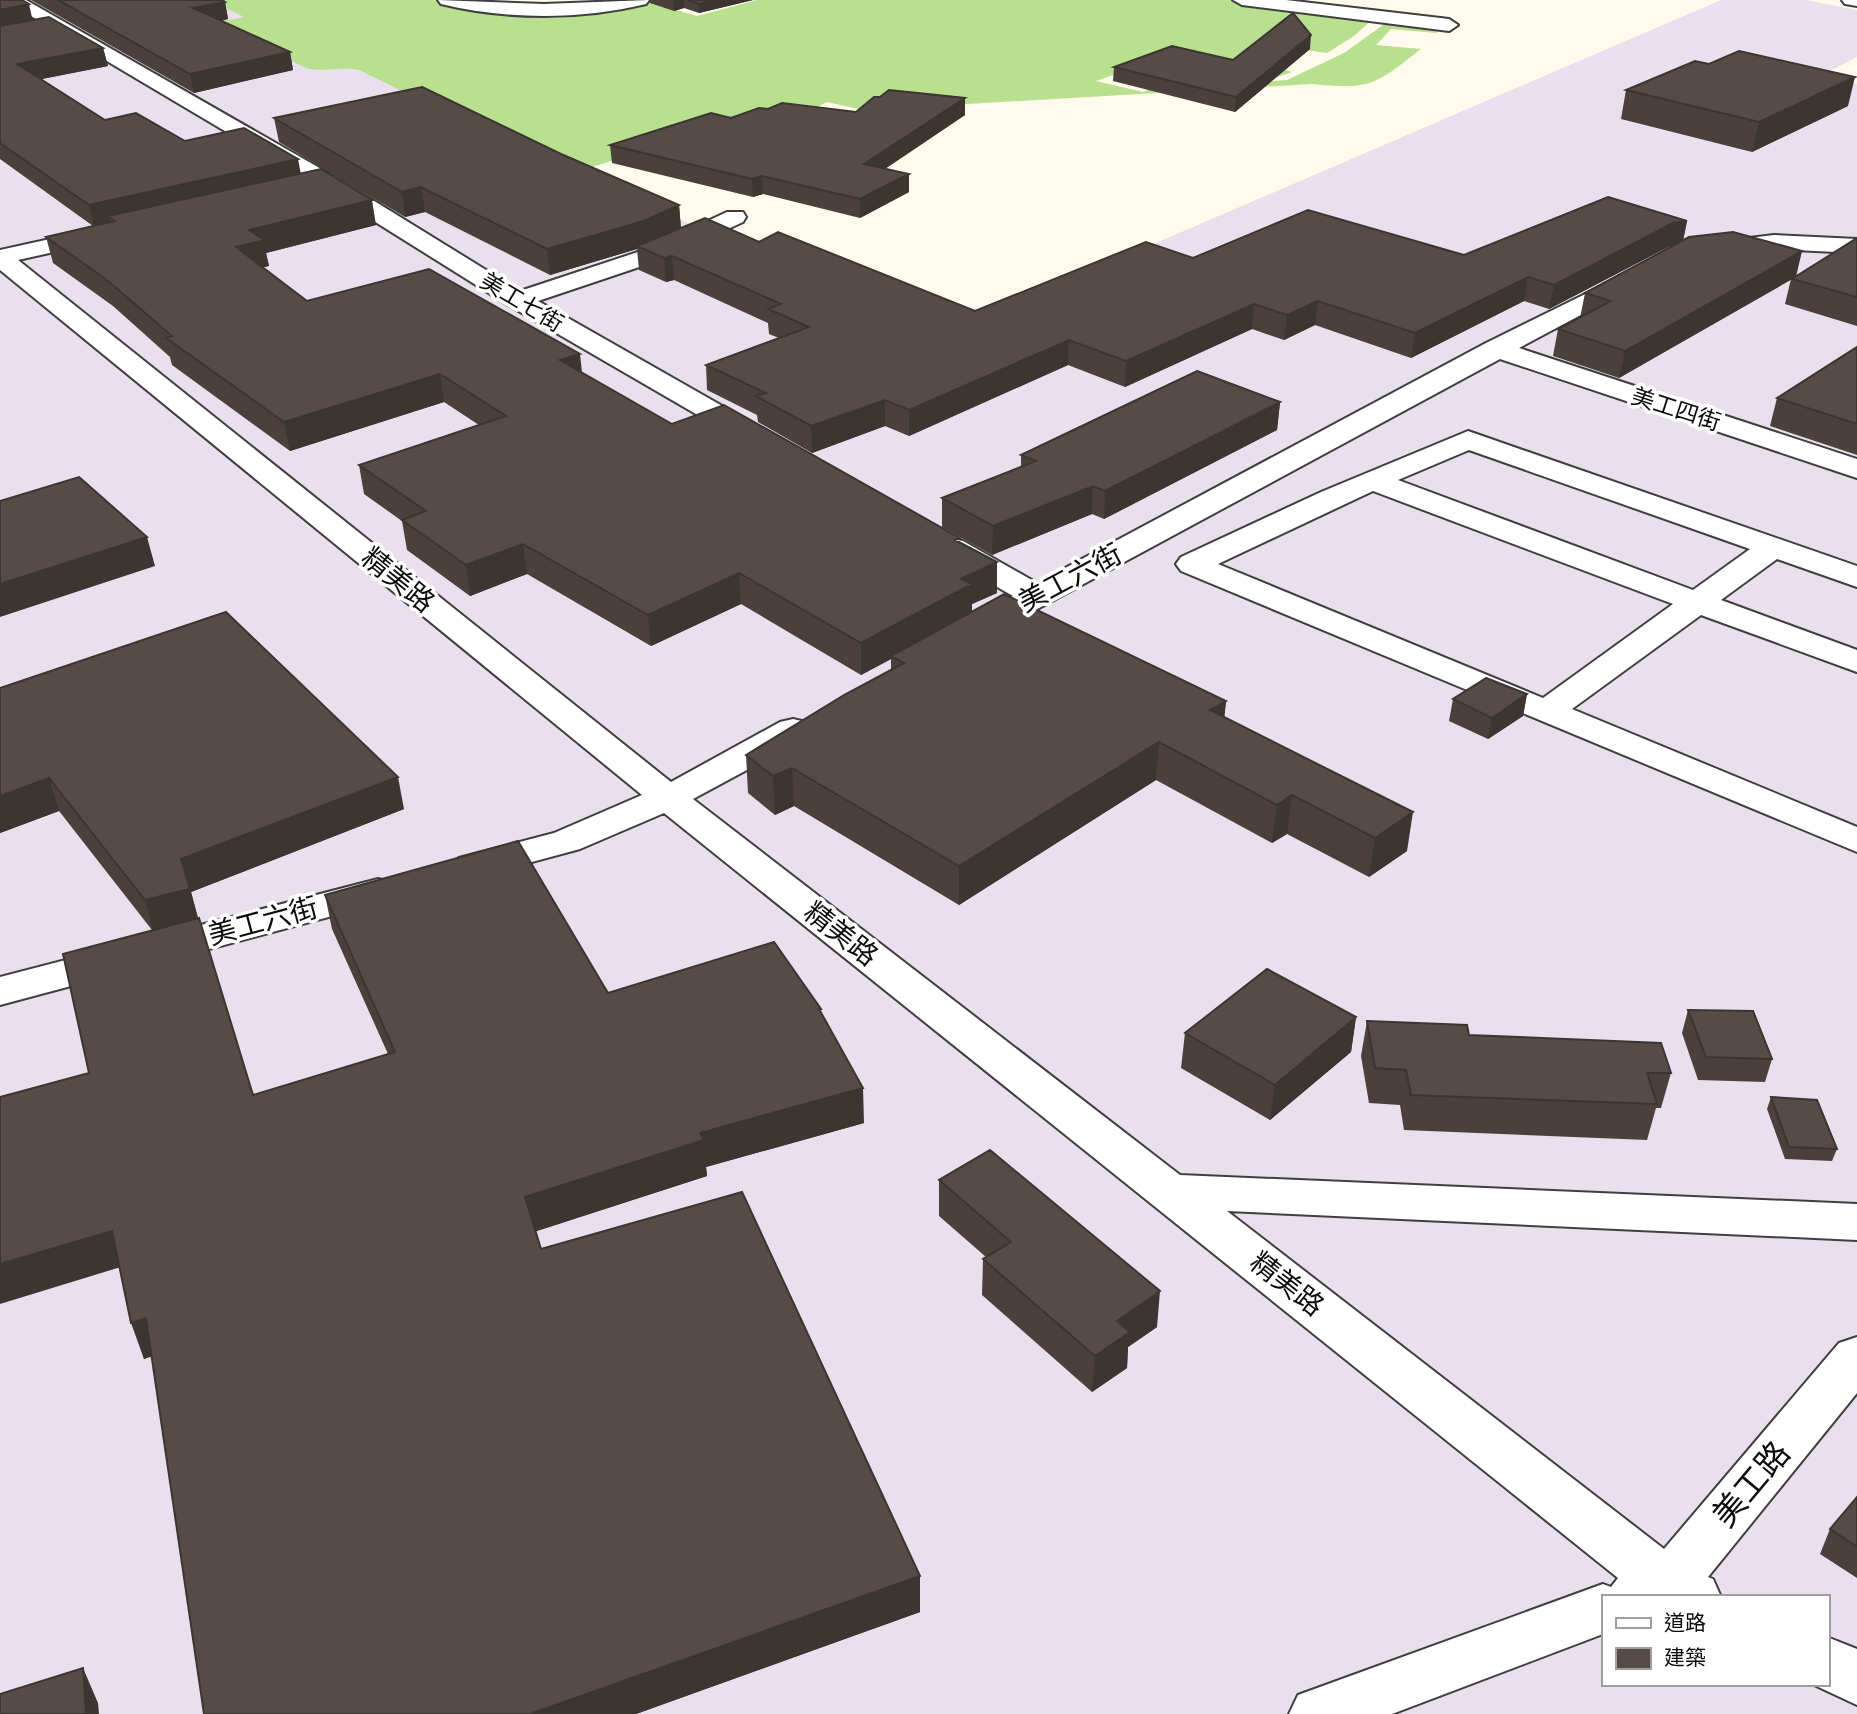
<svg xmlns="http://www.w3.org/2000/svg" width="1857" height="1714" font-family="'Zilla Slab','Noto Sans TC',serif">
	<style>
		.industrial { fill: #eadfec; fill-rule: evenodd }
		.forest { fill: #b8e08e }
		.lines { fill: none; stroke-linecap: round; stroke-linejoin: round }
		.minor-casing { stroke: #3f3f3f; stroke-width: 4 }
		.minor { fill: #fff; fill-rule: evenodd }
		.wall { fill: #4a413d }
		.shaded-wall { fill: #3c3532 }
		.building { fill: #564c47; stroke: #3c3532; stroke-width: 2 }
		.labels { text-anchor: middle; dominant-baseline: central; stroke-width: 7; stroke-linejoin: round; paint-order: stroke }
		.far-street-label { font-size: 23px; fill: #0c0c0c; stroke: #fff }
		.street-label { font-size: 28px; fill: #0c0c0c; stroke: #fff }
		.near-street-label { font-size: 33px; fill: #0c0c0c; stroke: #fff }
	</style>
	<rect width="100%" height="100%" fill="#fffaeb"/>
	<!-- industrial -->
	<path class="industrial" d="M 0,0 L 209,0 L 935,338 L 1721,0 L 1806,0 L 1857,10 L 1857,57 L 1824,74 L 1857,84 L 1857,1714 L 0,1714 ZM 1603,1597 L 1827,1597 L 1827,1684 L 1603,1684 Z"/>
	<!-- forest -->
	<path class="forest" d="M 210,0 L 433,0 L 498,10 L 645,1 L 697,16 L 757,0 L 1228,0 L 1374,18 L 1354,36 L 1327,53 L 1285,47 L 1278,67 L 1292,72 L 1275,78 L 1164,57 L 1096,81 L 1143,92 L 1190,74 L 1246,83 L 1287,80 L 1344,53 L 1390,20 L 1442,26 L 1436,33 L 1391,29 L 1376,45 L 1421,49 C 1375,85 1371,90 1312,84 L 863,110 L 827,102 L 796,119 L 734,132 L 682,121 L 652,134 L 673,141 L 571,174 L 359,70 C 340,66 324,73 306,68 L 214,23 L 244,17 Z"/>
	<g class="lines">
		<!-- minor casing -->
		<g class="minor-casing">
			<path id="minor" d="M 4,0 L 26,0 L 337,178 L 520,291 L 647,249 L 727,212 L 743,212 L 746,217 L 743,222 L 663,259 L 538,301 L 766,431 L 770,437 L 766,443 L 756,445 L 746,443 L 508,305 L 321,188 Z
				M 438,0 L 544,4 L 649,0 L 646,4 C 581,20 506,20 441,4 Z
				M 1233,0 L 1286,0 L 1449,19 L 1458,25 L 1449,31 L 1242,5 Z
				M 1842,0 L 1857,0 L 1857,6 L 1845,4 Z
				M 100,228 L 108,230 L 112,235 L 108,240 L 18,260 L 671,782 L 780,722 L 793,719 L 806,722 L 811,730 L 806,738 L 693,799 L 1180,1175 L 1857,1204 L 1857,1240 L 1227,1211 L 1664,1549 L 1839,1343 L 1857,1337 L 1857,1393 L 1708,1577 L 1713,1579 L 1721,1597 L 1603,1597 L 1603,1634 L 1392,1714 L 1289,1714 L 1298,1695 L 1603,1584 L 1611,1587 L 1618,1578 L 664,813 L 580,849 L 473,878 L 459,874 L 454,866 L 459,858 L 554,833 L 642,795 L 0,270 L 0,250 Z
				M 1774,235 L 1857,239 L 1857,253 L 1774,249 L 1716,256 L 1708,254 L 1704,249 L 1708,244 L 1716,242 Z
				M 1628,273 L 1637,275 L 1640,280 L 1637,285 L 1519,348 L 1857,459 L 1857,478 L 1500,359 L 989,635 L 977,638 L 965,635 L 961,628 L 965,621 L 1013,596 L 941,555 L 936,548 L 941,541 L 952,539 L 963,541 L 1037,583 L 1486,343 Z
				M 1468,431 L 1857,566 L 1857,587 L 1777,559 L 1721,600 L 1857,650 L 1857,672 L 1701,615 L 1572,709 L 1857,827 L 1857,852 L 1181,571 L 1176,564 L 1181,557 L 1321,492 ZM 1469,450 L 1750,549 L 1693,590 L 1398,480 ZM 1373,491 L 1673,604 L 1543,698 L 1218,564 Z
				M 378,879 L 392,882 L 398,891 L 392,900 L 0,1005 L 0,977 Z
				M 1827,1637 L 1857,1649 L 1857,1705 L 1812,1684 L 1827,1684 Z"/>
		</g>
		<!-- minor -->
		<use href="#minor" class="minor"/>
	</g>
	<!-- wall -->
	<path class="wall" d="M 0,0 L 33,20 L 103,48 L 108,66 L 41,79 L 105,120 L 301,173 L 376,225 L 266,253 L 269,266 L 262,267 L 307,301 L 582,373 L 672,424 L 960,543 L 997,593 L 972,604 L 972,612 L 1226,701 L 1224,718 L 1407,851 L 1369,877 L 1287,834 L 1272,843 L 1156,780 L 959,905 L 794,806 L 775,815 L 748,793 L 746,755 L 891,670 L 891,659 L 861,675 L 741,604 L 651,646 L 527,574 L 470,596 L 407,550 L 402,521 L 364,494 L 359,465 L 479,425 L 444,402 L 290,451 L 172,365 L 170,357 L 113,306 L 53,263 L 46,237 L 93,226 L 0,159 Z
		M 31,0 L 222,0 L 225,2 L 228,19 L 222,21 L 290,52 L 293,70 L 194,93 Z
		M 650,0 L 753,0 L 699,13 L 684,8 L 674,11 L 650,3 Z
		M 1310,49 L 1235,112 L 1113,81 L 1114,67 L 1233,60 Z
		M 1626,90 L 1848,106 L 1752,152 L 1621,119 Z
		M 880,97 L 965,98 L 965,115 L 885,169 L 909,174 L 909,192 L 860,218 L 763,194 L 753,197 L 612,163 L 610,145 L 768,109 L 856,112 Z
		M 274,118 L 561,154 L 679,205 L 681,228 L 759,242 L 975,311 L 1193,258 L 1464,255 L 1687,221 L 1683,241 L 1796,276 L 1857,238 L 1857,326 L 1785,304 L 1791,279 L 1619,378 L 1553,356 L 1558,329 L 1580,318 L 1585,293 L 1674,246 L 1668,247 L 1549,309 L 1524,301 L 1411,358 L 1315,325 L 1284,340 L 1252,329 L 1125,387 L 1068,365 L 909,436 L 885,426 L 812,453 L 758,422 L 757,415 L 707,390 L 706,365 L 779,338 L 769,334 L 768,323 L 674,280 L 666,282 L 639,270 L 637,249 L 550,275 L 425,212 L 405,217 L 279,142 Z
		M 1857,347 L 1857,455 L 1770,426 L 1777,398 Z
		M 1280,402 L 1277,430 L 1104,519 L 1092,514 L 992,555 L 942,527 L 942,498 L 1021,467 L 1021,455 Z
		M 0,688 L 404,809 L 191,892 L 198,918 L 253,1095 L 388,1054 L 332,929 L 325,895 L 608,993 L 821,1014 L 864,1123 L 706,1167 L 707,1176 L 536,1231 L 541,1249 L 920,1576 L 920,1612 L 636,1714 L 204,1714 L 152,1356 L 144,1359 L 89,1073 L 152,930 L 59,811 L 0,833 Z
		M 1527,694 L 1523,716 L 1488,739 L 1449,721 L 1453,699 Z
		M 1688,1010 L 1772,1059 L 1765,1082 L 1698,1080 L 1682,1033 Z
		M 1356,1017 L 1351,1052 L 1270,1120 L 1181,1068 L 1185,1033 Z
		M 1367,1021 L 1469,1035 L 1671,1073 L 1661,1108 L 1656,1108 L 1647,1140 L 1404,1130 L 1400,1105 L 1369,1103 L 1361,1056 Z
		M 1771,1097 L 1837,1149 L 1832,1161 L 1785,1159 L 1767,1109 Z
		M 939,1180 L 1157,1327 L 1128,1347 L 1127,1368 L 1092,1392 L 982,1295 L 983,1259 L 986,1257 L 939,1216 Z
		M 1857,1497 L 1857,1578 L 1820,1554 L 1830,1529 Z"/>
	<!-- shaded-wall -->
	<path class="shaded-wall" d="M 679,0 L 684,0 L 684,8 L 674,11 L 673,1 Z
		M 714,0 L 753,0 L 699,13 L 699,4 Z
		M 225,2 L 228,19 L 196,25 L 193,8 Z
		M 29,4 L 33,22 L 0,29 L 0,10 Z
		M 1311,35 L 1310,49 L 1235,112 L 1236,97 Z
		M 103,48 L 108,66 L 22,83 L 17,64 Z
		M 290,52 L 293,70 L 194,93 L 190,74 Z
		M 1855,77 L 1848,106 L 1752,152 L 1759,122 Z
		M 965,98 L 965,115 L 865,182 L 864,164 Z
		M 298,159 L 302,180 L 108,216 L 110,223 L 94,226 L 89,205 Z
		M 909,174 L 909,192 L 860,218 L 860,199 Z
		M 762,176 L 763,194 L 753,197 L 752,179 Z
		M 421,187 L 425,212 L 405,217 L 402,192 Z
		M 372,200 L 376,225 L 266,253 L 269,266 L 241,273 L 236,247 L 249,230 Z
		M 679,205 L 681,230 L 637,246 L 637,249 L 550,275 L 547,249 Z
		M 1687,221 L 1682,245 L 1668,247 L 1549,309 L 1554,285 L 1673,223 Z
		M 1802,251 L 1796,277 L 1619,378 L 1625,351 Z
		M 672,256 L 674,280 L 666,282 L 664,258 Z
		M 1528,277 L 1524,301 L 1411,358 L 1415,333 Z
		M 1318,301 L 1315,325 L 1284,340 L 1287,315 Z
		M 1254,304 L 1252,329 L 1125,387 L 1126,361 Z
		M 1069,340 L 1068,365 L 909,436 L 909,410 Z
		M 580,354 L 583,382 L 560,360 Z
		M 440,374 L 444,402 L 290,451 L 284,422 Z
		M 885,400 L 885,426 L 812,453 L 811,426 Z
		M 1280,402 L 1277,430 L 1104,519 L 1105,491 Z
		M 1093,486 L 1092,514 L 992,555 L 993,526 Z
		M 147,537 L 155,566 L 0,617 L 0,584 Z
		M 523,544 L 527,574 L 470,596 L 466,565 Z
		M 997,562 L 997,593 L 972,604 L 972,615 L 891,656 L 891,659 L 861,675 L 861,643 L 961,579 Z
		M 739,573 L 741,604 L 651,646 L 648,615 Z
		M 1527,694 L 1523,716 L 1488,739 L 1492,718 Z
		M 1226,701 L 1222,738 L 1210,710 Z
		M 1159,742 L 1156,780 L 959,905 L 959,866 Z
		M 792,768 L 794,806 L 775,815 L 773,776 Z
		M 398,777 L 404,809 L 191,892 L 199,922 L 154,934 L 145,900 L 181,859 Z
		M 49,778 L 59,811 L 0,833 L 0,796 Z
		M 1292,795 L 1287,834 L 1272,843 L 1277,805 Z
		M 1413,812 L 1407,851 L 1369,877 L 1375,838 Z
		M 1356,1017 L 1351,1052 L 1270,1120 L 1275,1085 Z
		M 863,1088 L 864,1123 L 706,1167 L 707,1176 L 531,1233 L 525,1197 L 700,1133 Z
		M 112,1231 L 124,1266 L 0,1304 L 0,1264 Z
		M 1160,1291 L 1157,1327 L 1128,1347 L 1127,1368 L 1092,1392 L 1095,1356 L 1117,1321 Z
		M 146,1318 L 158,1354 L 144,1359 L 131,1323 Z
		M 920,1576 L 920,1612 L 636,1714 L 530,1714 Z
		M 83,1668 L 98,1703 L 99,1714 L 86,1714 Z"/>
	<!-- building -->
	<path class="building" d="M 0,0 L 22,0 L 29,4 L 0,10 Z
		M 58,0 L 222,0 L 225,2 L 193,8 L 290,52 L 190,74 Z
		M 687,0 L 714,0 L 699,4 Z
		M 1293,13 L 1311,35 L 1236,97 L 1114,67 L 1172,46 L 1233,60 Z
		M 49,17 L 103,48 L 17,64 L 105,120 L 136,113 L 185,141 L 244,128 L 298,159 L 89,205 L 0,143 L 0,26 Z
		M 1739,51 L 1855,77 L 1759,122 L 1626,90 L 1695,61 L 1709,64 Z
		M 422,87 L 561,154 L 679,205 L 644,221 L 547,249 L 421,187 L 402,192 L 274,118 Z
		M 889,90 L 965,98 L 864,164 L 909,174 L 860,199 L 762,176 L 752,179 L 610,145 L 711,113 L 731,118 L 759,108 L 768,109 L 782,103 L 856,112 L 874,97 L 880,97 Z
		M 321,169 L 372,200 L 249,230 L 264,240 L 236,247 L 307,301 L 429,269 L 580,354 L 560,360 L 672,424 L 724,405 L 960,538 L 955,540 L 997,562 L 961,579 L 972,584 L 861,643 L 739,573 L 648,615 L 523,544 L 466,565 L 402,520 L 426,511 L 359,465 L 506,416 L 440,374 L 284,422 L 166,338 L 172,336 L 107,280 L 46,237 L 115,221 L 108,216 Z
		M 1608,197 L 1687,221 L 1673,223 L 1554,285 L 1528,277 L 1415,333 L 1318,301 L 1287,315 L 1254,304 L 1126,361 L 1069,340 L 909,410 L 885,400 L 811,426 L 756,396 L 766,393 L 706,365 L 809,327 L 768,309 L 781,304 L 672,256 L 664,258 L 637,246 L 705,218 L 759,242 L 778,232 L 975,311 L 1146,242 L 1193,258 L 1308,210 L 1464,255 Z
		M 1733,232 L 1802,251 L 1625,351 L 1558,329 L 1611,301 L 1585,293 L 1689,237 Z
		M 1857,238 L 1857,297 L 1792,279 Z
		M 1857,347 L 1857,424 L 1777,398 Z
		M 1197,371 L 1280,402 L 1105,491 L 1093,486 L 993,526 L 942,498 L 1036,461 L 1021,455 Z
		M 79,477 L 147,537 L 0,584 L 0,501 Z
		M 1004,594 L 1226,701 L 1210,710 L 1413,812 L 1375,838 L 1292,795 L 1277,805 L 1159,742 L 959,866 L 792,768 L 773,776 L 746,755 L 844,695 L 904,663 L 891,656 Z
		M 226,612 L 398,777 L 181,859 L 190,889 L 145,900 L 49,778 L 0,796 L 0,688 Z
		M 1486,678 L 1527,694 L 1492,718 L 1453,699 Z
		M 518,841 L 608,993 L 774,942 L 821,1009 L 819,1009 L 863,1088 L 700,1133 L 704,1140 L 525,1197 L 541,1249 L 742,1192 L 920,1576 L 530,1714 L 204,1714 L 146,1318 L 131,1323 L 112,1231 L 0,1264 L 0,1097 L 89,1073 L 63,954 L 199,918 L 253,1095 L 395,1052 L 325,895 Z
		M 1267,969 L 1356,1017 L 1275,1085 L 1185,1033 Z
		M 1688,1010 L 1753,1011 L 1772,1059 L 1706,1057 Z
		M 1367,1021 L 1467,1025 L 1469,1035 L 1661,1043 L 1671,1073 L 1647,1073 L 1657,1104 L 1411,1095 L 1406,1070 L 1375,1068 Z
		M 1771,1097 L 1817,1100 L 1837,1149 L 1789,1147 Z
		M 990,1150 L 1160,1291 L 1117,1321 L 1130,1332 L 1095,1356 L 983,1259 L 1011,1242 L 939,1180 Z
		M 1857,1497 L 1857,1547 L 1830,1529 Z
		M 83,1668 L 86,1714 L 0,1714 L 0,1694 Z"/>
	<g class="labels">
		<!-- far-street labels -->
		<g class="far-street-label">
			<text transform="translate(522 302) rotate(31)">美工七街</text>
			<text transform="translate(1676 409) rotate(18)">美工四街</text>
		</g>
		<!-- street labels -->
		<g class="street-label">
			<text transform="translate(1070 578) rotate(-28)">美工六街</text>
			<text transform="translate(398 580) rotate(39)">精美路</text>
			<text transform="translate(263 921) rotate(-15)">美工六街</text>
			<text transform="translate(841 934) rotate(38)">精美路</text>
			<text transform="translate(1287 1284) rotate(38)">精美路</text>
		</g>
		<!-- near-street labels -->
		<g class="near-street-label">
			<text transform="translate(1751 1484) rotate(-50)">美工路</text>
		</g>
	</g>
	<!-- legend -->
	<rect x="1602" y="1595" width="228" height="91" fill="#ffffff" stroke="#9e9e9e" stroke-width="2"/>
	<rect x="1616" y="1618" width="35" height="10" fill="#ffffff" stroke="#9e9e9e" stroke-width="2"/>
	<text x="1664" y="1630" font-size="21" fill="#0c0c0c">道路</text>
	<rect x="1616" y="1648" width="35" height="21" fill="#564c47" stroke="#9e9e9e" stroke-width="2"/>
	<text x="1664" y="1665" font-size="21" fill="#0c0c0c">建築</text>
</svg>
